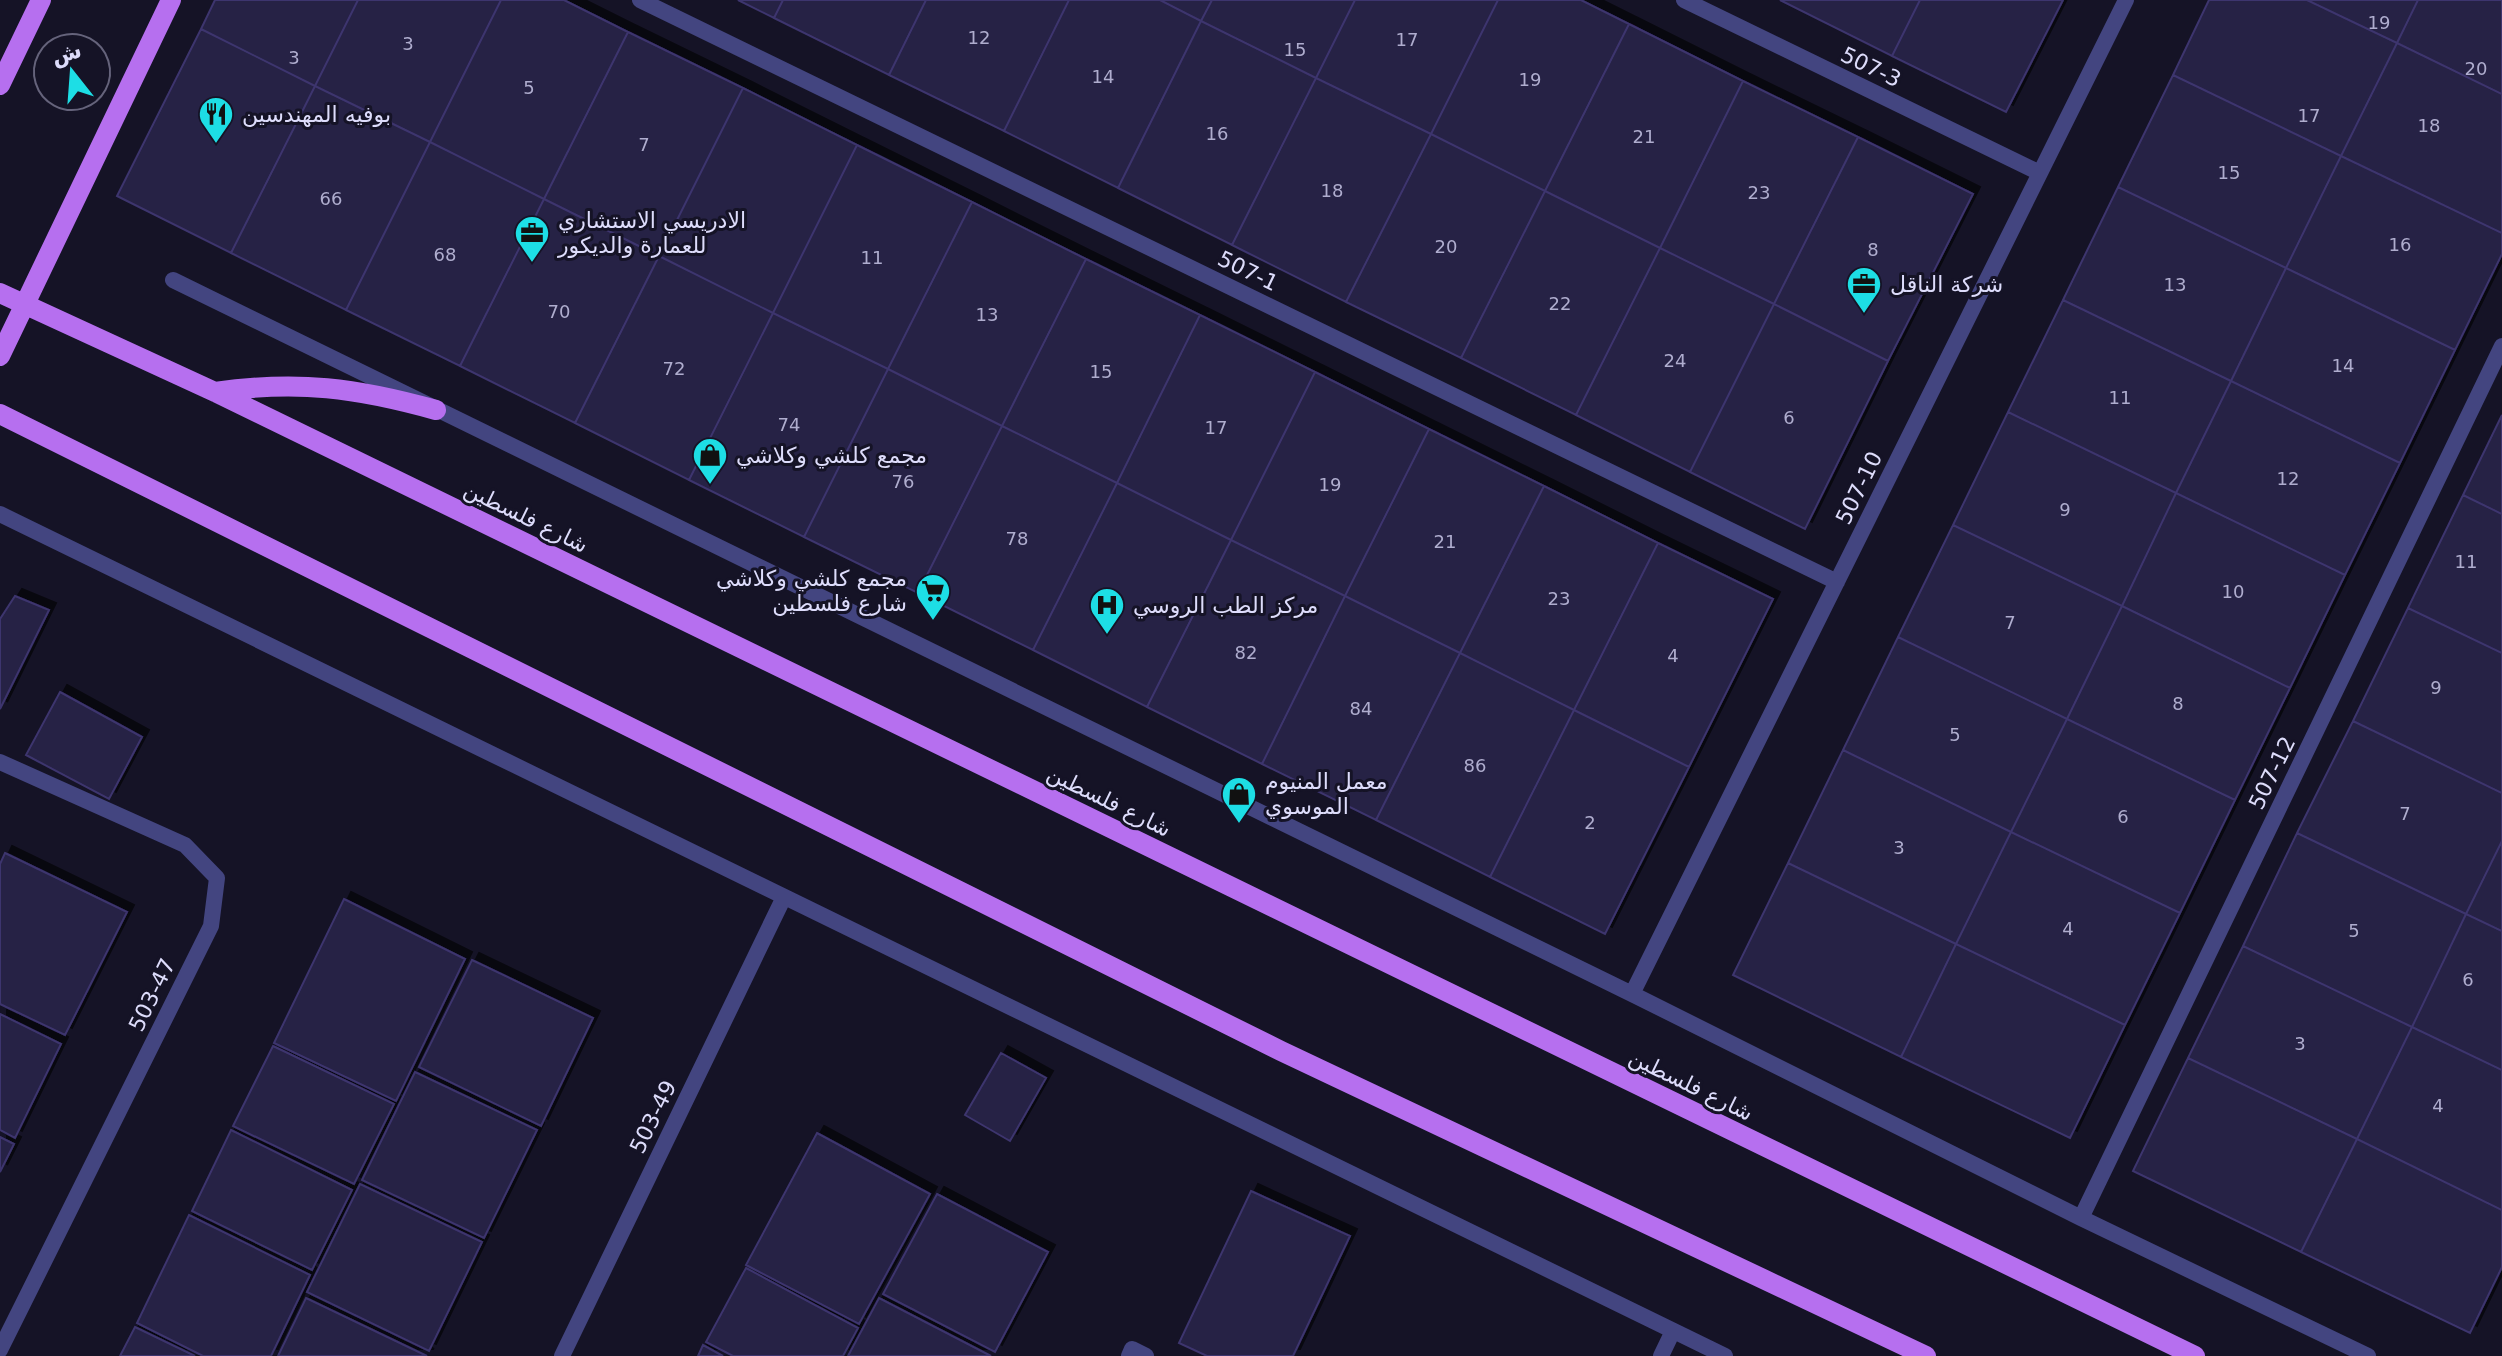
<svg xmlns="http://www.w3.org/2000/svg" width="2502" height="1356" font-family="'DejaVu Sans','Noto Sans Arabic',sans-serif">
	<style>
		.building { fill: #262145; stroke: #3d356e; stroke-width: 2; filter: url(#shadow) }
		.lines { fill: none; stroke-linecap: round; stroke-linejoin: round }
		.street { stroke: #434580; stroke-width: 16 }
		.primary { stroke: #b66fef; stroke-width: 20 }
		.labels { text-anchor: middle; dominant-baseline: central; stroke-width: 6; stroke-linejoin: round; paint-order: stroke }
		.number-label { font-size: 18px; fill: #afadce }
		.street-label { font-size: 22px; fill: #dddcfb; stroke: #151326 }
		.poi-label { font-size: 22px; fill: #dddcfb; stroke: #151326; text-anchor: start }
	</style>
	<defs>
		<filter id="shadow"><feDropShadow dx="7" dy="-7" stdDeviation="0" flood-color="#0009"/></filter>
	</defs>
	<rect width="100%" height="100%" fill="#151326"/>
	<!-- building -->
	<path class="building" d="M 215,0 L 358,0 L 315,86 L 201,29 Z
		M 358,0 L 501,0 L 430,142 L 315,86 Z
		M 501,0 L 564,0 L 628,32 L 544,199 L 430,142 Z
		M 738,0 L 783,0 L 774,18 Z
		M 783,0 L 926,0 L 889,75 L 774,18 Z
		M 926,0 L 1069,0 L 1004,131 L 889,75 Z
		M 1069,0 L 1160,0 L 1201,21 L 1118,188 L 1004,131 Z
		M 1160,0 L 1212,0 L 1201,21 Z
		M 1212,0 L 1355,0 L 1316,78 L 1201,21 Z
		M 1355,0 L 1498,0 L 1431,134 L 1316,78 Z
		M 1498,0 L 1581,0 L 1629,24 L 1545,191 L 1431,134 Z
		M 1780,0 L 1920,0 L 1892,56 Z
		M 1920,0 L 2063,0 L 2006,112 L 1892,56 Z
		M 2209,0 L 2307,0 L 2397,43 L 2341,156 L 2173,75 Z
		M 2307,0 L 2418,0 L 2397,43 Z
		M 2418,0 L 2502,0 L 2502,94 L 2397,43 Z
		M 1201,21 L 1316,78 L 1232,245 L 1118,188 Z
		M 1629,24 L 1743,81 L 1660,248 L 1545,191 Z
		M 201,29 L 315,86 L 231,253 L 117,196 Z
		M 628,32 L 743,88 L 659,256 L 544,199 Z
		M 2397,43 L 2502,94 L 2502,233 L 2341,156 Z
		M 2173,75 L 2341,156 L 2286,268 L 2118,187 Z
		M 1316,78 L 1431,134 L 1346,302 L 1232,245 Z
		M 1743,81 L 1858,137 L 1774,304 L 1660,248 Z
		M 315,86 L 430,142 L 346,310 L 231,253 Z
		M 743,88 L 857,145 L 773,313 L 659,256 Z
		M 1431,134 L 1545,191 L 1461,358 L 1346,302 Z
		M 1858,137 L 1973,194 L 1888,361 L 1774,304 Z
		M 430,142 L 544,199 L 460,366 L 346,310 Z
		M 857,145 L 972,202 L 888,369 L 773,313 Z
		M 2341,156 L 2502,233 L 2502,254 L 2455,350 L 2286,268 Z
		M 2118,187 L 2286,268 L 2231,381 L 2063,300 Z
		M 1545,191 L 1660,248 L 1576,415 L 1461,358 Z
		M 544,199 L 659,256 L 575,423 L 460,366 Z
		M 972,202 L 1086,259 L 1002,426 L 888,369 Z
		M 1660,248 L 1774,304 L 1690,472 L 1576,415 Z
		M 659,256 L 773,313 L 689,480 L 575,423 Z
		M 1086,259 L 1200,315 L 1117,483 L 1002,426 Z
		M 2286,268 L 2455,350 L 2400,463 L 2231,381 Z
		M 2063,300 L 2231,381 L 2176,493 L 2008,412 Z
		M 1774,304 L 1888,361 L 1805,529 L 1690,472 Z
		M 773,313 L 888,369 L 804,537 L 689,480 Z
		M 1200,315 L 1315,372 L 1231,540 L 1117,483 Z
		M 888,369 L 1002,426 L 918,593 L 804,537 Z
		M 1315,372 L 1429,429 L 1345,596 L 1231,540 Z
		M 2231,381 L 2400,463 L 2345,575 L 2176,493 Z
		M 2008,412 L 2176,493 L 2122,606 L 1953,525 Z
		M 2502,415 L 2502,514 L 2463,495 Z
		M 1002,426 L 1117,483 L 1033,650 L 918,593 Z
		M 1429,429 L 1544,486 L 1460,653 L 1345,596 Z
		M 1117,483 L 1231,540 L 1147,707 L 1033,650 Z
		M 1544,486 L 1658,543 L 1574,710 L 1460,653 Z
		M 2176,493 L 2345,575 L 2290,688 L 2122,606 Z
		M 2463,495 L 2502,514 L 2502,653 L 2408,608 Z
		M 1953,525 L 2122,606 L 2067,719 L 1898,637 Z
		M 1231,540 L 1345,596 L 1262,764 L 1147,707 Z
		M 1658,543 L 1773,599 L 1689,767 L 1574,710 Z
		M 15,596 L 49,610 L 0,709 L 0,619 Z
		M 1345,596 L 1460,653 L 1376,820 L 1262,764 Z
		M 2122,606 L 2290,688 L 2235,800 L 2067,719 Z
		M 2408,608 L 2502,653 L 2502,793 L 2353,721 Z
		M 1898,637 L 2067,719 L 2011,832 L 1843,750 Z
		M 1460,653 L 1574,710 L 1490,877 L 1376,820 Z
		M 60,692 L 142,737 L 109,799 L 26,755 Z
		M 1574,710 L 1689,767 L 1605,934 L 1490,877 Z
		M 2067,719 L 2235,800 L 2180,913 L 2011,832 Z
		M 2353,721 L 2502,793 L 2502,841 L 2466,914 L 2297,833 Z
		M 1843,750 L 2011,832 L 1956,944 L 1788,863 Z
		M 2011,832 L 2180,913 L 2125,1025 L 1956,944 Z
		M 2297,833 L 2466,914 L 2412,1027 L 2243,946 Z
		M 2502,841 L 2502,931 L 2466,914 Z
		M 5,853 L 127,912 L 65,1035 L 0,1004 L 0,864 Z
		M 1788,863 L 1956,944 L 1901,1057 L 1733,975 Z
		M 344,899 L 465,959 L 396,1101 L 274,1043 Z
		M 2466,914 L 2502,931 L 2502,1070 L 2412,1027 Z
		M 1956,944 L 2125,1025 L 2070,1138 L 1901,1057 Z
		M 2243,946 L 2412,1027 L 2357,1139 L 2188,1058 Z
		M 472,960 L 593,1018 L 541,1126 L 419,1067 Z
		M 0,1014 L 61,1044 L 15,1138 L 0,1130 Z
		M 2412,1027 L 2502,1070 L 2502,1210 L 2357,1139 Z
		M 273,1046 L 394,1104 L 354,1184 L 233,1126 Z
		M 1001,1053 L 1046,1078 L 1010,1141 L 965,1115 Z
		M 2188,1058 L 2357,1139 L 2301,1252 L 2133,1171 Z
		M 415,1072 L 537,1130 L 484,1238 L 362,1180 Z
		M 231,1130 L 352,1190 L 312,1270 L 192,1211 Z
		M 817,1133 L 930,1194 L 859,1324 L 746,1265 Z
		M 0,1137 L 14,1144 L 0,1172 Z
		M 2357,1139 L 2502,1210 L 2502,1267 L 2470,1333 L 2301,1252 Z
		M 360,1184 L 482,1242 L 429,1351 L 307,1292 Z
		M 1251,1191 L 1350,1236 L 1293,1356 L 1207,1356 L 1179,1343 Z
		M 937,1194 L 1048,1252 L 995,1352 L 883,1294 Z
		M 189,1215 L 310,1275 L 271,1356 L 203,1356 L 137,1323 Z
		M 746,1268 L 858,1328 L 843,1356 L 733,1356 L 706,1342 Z
		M 306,1298 L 427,1356 L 278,1356 Z
		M 879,1298 L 991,1356 L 848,1356 Z
		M 135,1327 L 195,1356 L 120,1356 Z
		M 703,1345 L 723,1356 L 698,1356 Z"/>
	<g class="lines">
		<!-- street -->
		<path class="street" d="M 640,0 L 1837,582
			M 1684,0 L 2040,173
			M 173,280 L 1632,994 L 2081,1218 L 2368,1356
			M 0,514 L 1725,1356
			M 0,762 L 185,845 L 217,878 L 211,926 L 0,1350
			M 1632,994 L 2126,0
			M 2081,1218 L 2502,346
			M 562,1356 L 784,897
			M 1129,1356 L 1132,1349 L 1146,1356
			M 1661,1356 L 1673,1331"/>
		<!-- primary -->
		<path class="primary" d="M 0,85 L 41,0
			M 0,293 L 215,392 L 2195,1356
			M 0,356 L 171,0
			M 215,392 C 298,380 357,388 436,410
			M 0,414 L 1281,1051 L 1926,1356"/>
	</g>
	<!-- icons -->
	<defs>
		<g id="restaurant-pin" transform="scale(1.8)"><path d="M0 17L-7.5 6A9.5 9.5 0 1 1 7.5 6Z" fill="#1ddee5" stroke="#151326"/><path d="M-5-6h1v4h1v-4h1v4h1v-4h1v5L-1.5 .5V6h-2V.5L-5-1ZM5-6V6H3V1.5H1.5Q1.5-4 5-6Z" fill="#111"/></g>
		<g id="office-pin" transform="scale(1.8)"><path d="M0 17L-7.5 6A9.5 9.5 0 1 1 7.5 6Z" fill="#1ddee5" stroke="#151326"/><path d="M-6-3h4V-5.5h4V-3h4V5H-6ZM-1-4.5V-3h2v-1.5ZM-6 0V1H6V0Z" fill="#111"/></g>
		<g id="shop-pin" transform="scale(1.8)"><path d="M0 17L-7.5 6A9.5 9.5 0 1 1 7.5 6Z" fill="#1ddee5" stroke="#151326"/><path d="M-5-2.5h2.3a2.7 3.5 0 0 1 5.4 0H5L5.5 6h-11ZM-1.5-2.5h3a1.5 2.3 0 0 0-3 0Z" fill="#111"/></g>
		<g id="supermarket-pin" transform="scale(1.8)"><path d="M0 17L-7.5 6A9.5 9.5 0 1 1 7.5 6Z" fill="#1ddee5" stroke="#151326"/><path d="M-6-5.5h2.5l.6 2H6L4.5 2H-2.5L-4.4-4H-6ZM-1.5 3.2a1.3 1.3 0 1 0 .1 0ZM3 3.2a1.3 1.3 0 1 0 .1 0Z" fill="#111"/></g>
		<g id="hospital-pin" transform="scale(1.8)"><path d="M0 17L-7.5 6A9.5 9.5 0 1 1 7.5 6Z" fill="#1ddee5" stroke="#151326"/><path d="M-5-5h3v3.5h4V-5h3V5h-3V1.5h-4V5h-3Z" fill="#111"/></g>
	</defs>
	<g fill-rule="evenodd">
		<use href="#restaurant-pin" x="216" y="114"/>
		<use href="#office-pin" x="532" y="233"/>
		<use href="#office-pin" x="1864" y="284"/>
		<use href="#shop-pin" x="710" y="455"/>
		<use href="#supermarket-pin" x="933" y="591"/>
		<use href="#hospital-pin" x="1107" y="605"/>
		<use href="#shop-pin" x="1239" y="794"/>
	</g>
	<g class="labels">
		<!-- number labels -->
		<g class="number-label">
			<text x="2379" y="22">19</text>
			<text x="979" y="37">12</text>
			<text x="1407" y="39">17</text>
			<text x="408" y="43">3</text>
			<text x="1295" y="49">15</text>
			<text x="294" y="57">3</text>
			<text x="2476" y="68">20</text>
			<text x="1103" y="76">14</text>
			<text x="1530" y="79">19</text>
			<text x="529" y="87">5</text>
			<text x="2309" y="115">17</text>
			<text x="2429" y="125">18</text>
			<text x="1217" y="133">16</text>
			<text x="1644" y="136">21</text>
			<text x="644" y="144">7</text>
			<text x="2229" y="172">15</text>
			<text x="1332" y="190">18</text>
			<text x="1759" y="192">23</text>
			<text x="331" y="198">66</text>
			<text x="2400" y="244">16</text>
			<text x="1446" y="246">20</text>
			<text x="1873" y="249">8</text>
			<text x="445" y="254">68</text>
			<text x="872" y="257">11</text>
			<text x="2175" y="284">13</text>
			<text x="1560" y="303">22</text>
			<text x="559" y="311">70</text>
			<text x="987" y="314">13</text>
			<text x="1675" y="360">24</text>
			<text x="2343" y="365">14</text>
			<text x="674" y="368">72</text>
			<text x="1101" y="371">15</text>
			<text x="2120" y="397">11</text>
			<text x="1789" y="417">6</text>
			<text x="789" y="424">74</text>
			<text x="1216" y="427">17</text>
			<text x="2288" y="478">12</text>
			<text x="903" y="481">76</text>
			<text x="1330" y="484">19</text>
			<text x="2065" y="509">9</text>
			<text x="1017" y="538">78</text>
			<text x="1445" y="541">21</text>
			<text x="2466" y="561">11</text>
			<text x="2233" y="591">10</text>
			<text x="1559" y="598">23</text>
			<text x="2010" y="622">7</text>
			<text x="1246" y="652">82</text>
			<text x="1673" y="655">4</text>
			<text x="2436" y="687">9</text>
			<text x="2178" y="703">8</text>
			<text x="1361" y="708">84</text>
			<text x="1955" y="734">5</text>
			<text x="1475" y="765">86</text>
			<text x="2405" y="813">7</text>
			<text x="2123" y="816">6</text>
			<text x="1590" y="822">2</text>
			<text x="1899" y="847">3</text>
			<text x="2068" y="928">4</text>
			<text x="2354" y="930">5</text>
			<text x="2468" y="979">6</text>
			<text x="2300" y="1043">3</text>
			<text x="2438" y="1105">4</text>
		</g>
		<!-- street labels -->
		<g class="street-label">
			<text transform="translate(1871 67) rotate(26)">507-3</text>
			<text transform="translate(1248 271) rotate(26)">507-1</text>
			<text transform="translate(1859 488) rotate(-64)">507-10</text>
			<text transform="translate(526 517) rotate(26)">شارع فلسطين</text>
			<text transform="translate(2272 773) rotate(-64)">507-12</text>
			<text transform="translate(1109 801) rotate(26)">شارع فلسطين</text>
			<text transform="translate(152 995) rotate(-64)">503-47</text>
			<text transform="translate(1691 1085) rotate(26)">شارع فلسطين</text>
			<text transform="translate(653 1117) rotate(-64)">503-49</text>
		</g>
		<!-- poi labels -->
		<g class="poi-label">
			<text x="242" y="114">بوفيه المهندسين</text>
			<text x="558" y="220">الادريسي الاستشاري<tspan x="558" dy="25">للعمارة والديكور</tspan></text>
			<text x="1890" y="284">شركة الناقل</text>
			<text x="736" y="455">مجمع كلشي وكلاشي</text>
			<text x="907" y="578" text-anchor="end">مجمع كلشي وكلاشي<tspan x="907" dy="25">شارع فلسطين</tspan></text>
			<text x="1133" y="605">مركز الطب الروسي</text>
			<text x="1265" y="781">معمل المنيوم<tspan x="1265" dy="25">الموسوي</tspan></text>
		</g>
	</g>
	<!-- north arrow -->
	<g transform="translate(72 72) rotate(343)"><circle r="38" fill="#151326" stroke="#65637b" stroke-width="2"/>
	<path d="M0-6L14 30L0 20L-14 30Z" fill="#1ddee5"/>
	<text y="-12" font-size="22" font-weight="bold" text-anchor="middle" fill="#dddcfb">ش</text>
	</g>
</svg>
